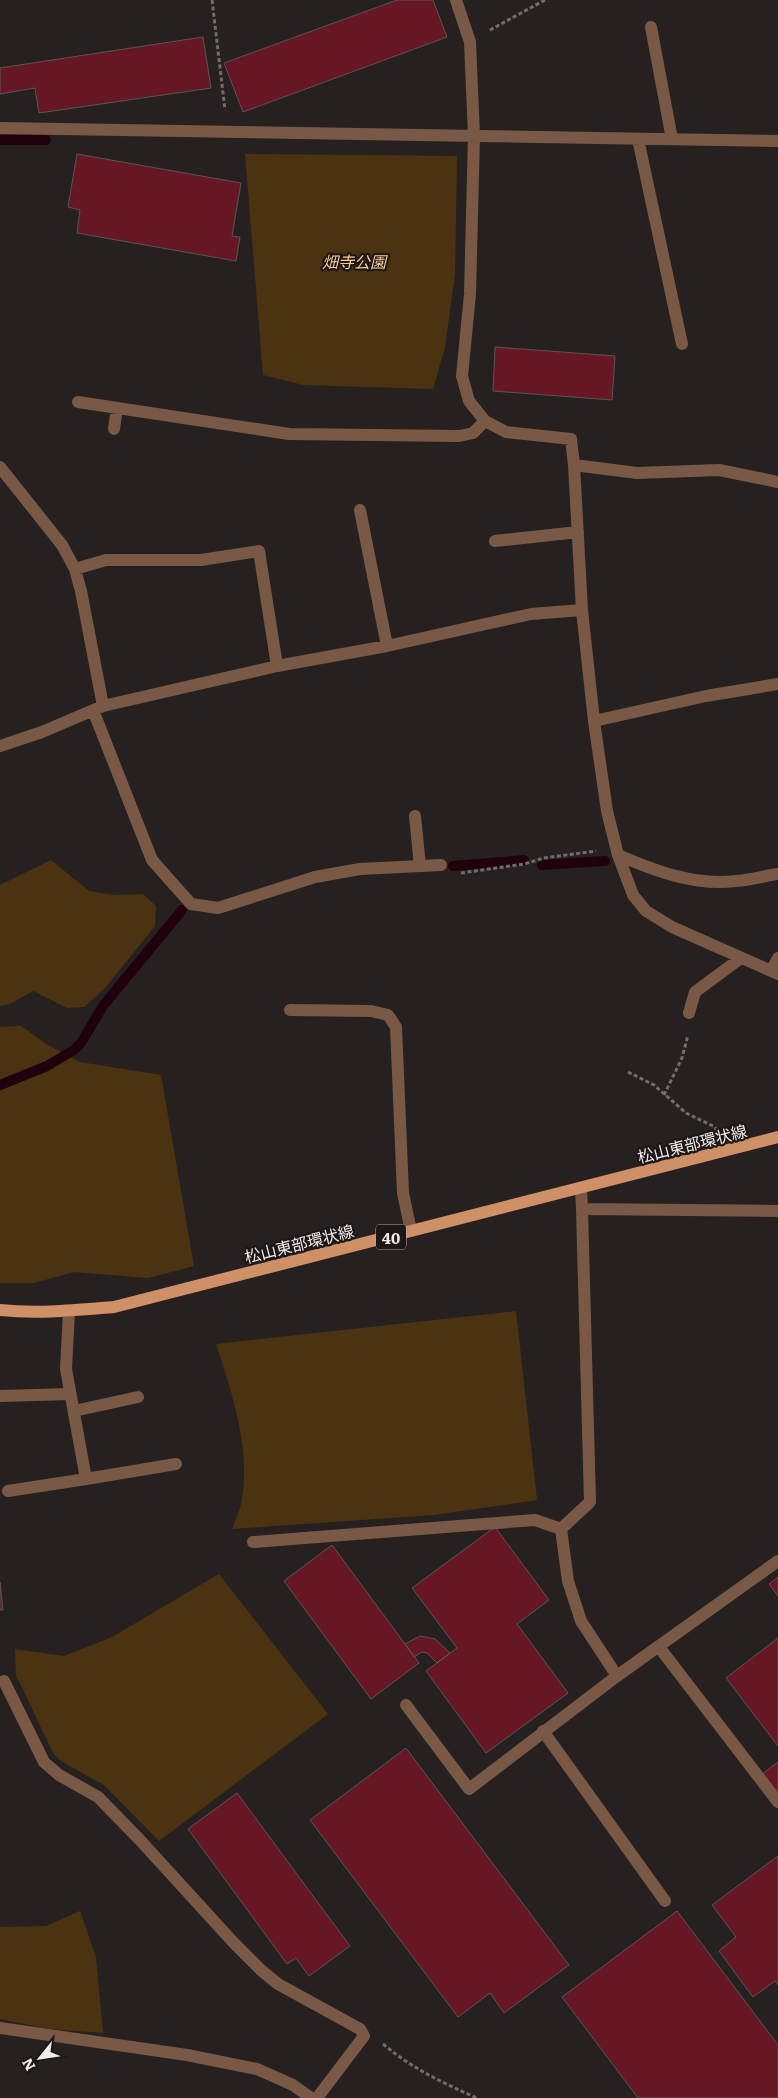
<svg xmlns="http://www.w3.org/2000/svg" width="778" height="2098" font-family="Literata,'Noto Sans JP',serif">
	<style>
		.green { fill: #4b3312 }
		.lines { fill: none; stroke-linecap: round; stroke-linejoin: round }
		.stream { stroke: #21000d; stroke-width: 10 }
		.building { fill: #671724; stroke: #5a5455 }
		.path { stroke: #716d6c; stroke-width: 3; stroke-dasharray: 4 2.5; stroke-linecap: butt }
		.lane { stroke: #795946; stroke-width: 12 }
		.street { stroke: #795946; stroke-width: 12 }
		.primary { stroke: #cf8f67; stroke-width: 12 }
		.labels { text-anchor: middle; dominant-baseline: central; stroke-width: 4.5; stroke-linejoin: round; paint-order: stroke }
		.shield { fill: #1d1817; stroke: #b0acab; stroke-width: 1 }
		.shield-label { font-size: 15px; font-weight: bold; fill: #efeceb }
		.park-label { font-size: 16px; font-style: italic; fill: #f8cb96; stroke: #1d1817 }
		.street-label { font-size: 16px; fill: #efeceb; stroke: #1d1817 }
	</style>
	<rect width="100%" height="100%" fill="#262120"/>
	<!-- green -->
	<path class="green" d="M 245,154 L 457,156 L 455,274 L 445,347 L 433,389 L 303,385 L 263,375 Z
		M 51,860 L 89,891 L 114,895 L 143,894 L 156,906 L 155,926 L 105,988 L 84,1007 L 67,1008 L 33,991 L 10,1004 L 0,1006 L 0,885 Z
		M 21,1026 L 48,1045 L 80,1062 L 161,1075 L 194,1266 L 148,1278 L 74,1272 L 34,1283 L 0,1283 L 0,1027 Z
		M 516,1311 L 537,1500 L 434,1515 L 232,1529 C 235,1521 239,1512 241,1504 C 252,1451 232,1393 216,1344 Z
		M 219,1574 L 328,1714 L 159,1841 L 104,1785 L 61,1761 L 53,1753 L 16,1675 L 15,1649 L 64,1656 L 112,1637 Z
		M 80,1911 L 96,1957 L 103,2033 L 50,2029 L 0,2019 L 0,1927 L 46,1926 Z"/>
	<g class="lines">
		<!-- stream -->
		<path class="stream" d="M 0,140 L 46,140
			M 542,865 L 605,861
			M 453,866 L 524,860
			M 0,1085 L 47,1066 L 74,1050 L 81,1043 L 103,1006 L 182,910"/>
	</g>
	<!-- building -->
	<path class="building" d="M 397,0 L 433,0 L 447,37 L 243,112 L 224,63 Z
		M 203,37 L 211,88 L 39,113 L 35,88 L 0,94 L 0,68 Z
		M 77,154 L 241,183 L 232,236 L 240,237 L 236,261 L 77,233 L 80,210 L 68,207 Z
		M 495,347 L 615,356 L 612,400 L 493,391 Z
		M 495,1527 L 549,1600 L 517,1624 L 568,1693 L 486,1753 L 426,1671 L 457,1648 L 412,1588 Z
		M 332,1545 L 419,1663 L 371,1699 L 284,1581 Z
		M 778,1577 L 778,1596 L 769,1584 Z
		M 0,1582 L 3,1610 L 0,1610 Z
		M 420,1636 L 435,1639 L 450,1653 L 437,1663 L 427,1653 L 422,1652 L 414,1657 L 405,1644 Z
		M 778,1638 L 778,1746 L 726,1678 Z
		M 406,1748 L 569,1965 L 504,2013 L 490,1993 L 458,2017 L 310,1820 Z
		M 778,1762 L 778,1799 L 760,1776 Z
		M 237,1793 L 350,1946 L 309,1976 L 296,1958 L 287,1964 L 188,1829 Z
		M 778,1856 L 778,1985 L 775,1981 L 753,1997 L 719,1951 L 736,1937 L 712,1905 Z
		M 677,1911 L 778,2045 L 778,2098 L 638,2098 L 562,1997 Z"/>
	<g class="lines">
		<!-- path -->
		<path class="path" d="M 212,0 L 225,110
			M 490,30 L 545,0
			M 461,873 L 524,864 L 544,858 L 596,851
			M 628,1072 L 654,1085 L 686,1113 L 715,1127 L 716,1130
			M 664,1095 L 682,1058 L 688,1035
			M 383,2044 C 413,2069 443,2083 477,2098"/>
		<!-- lane -->
		<path class="lane" d="M 582,1209 L 590,1502 L 561,1529 L 568,1581 L 581,1621 L 617,1676
			M 253,1542 L 535,1520 L 561,1529
			M 659,1647 L 778,1802
			M 406,1705 L 469,1789 L 617,1676 L 778,1561
			M 543,1731 L 665,1901"/>
		<!-- street -->
		<path class="street" d="M 456,0 L 470,42 L 474,136 L 470,294 L 462,376 L 469,401 L 485,421 L 506,432 L 571,439 L 574,465 L 582,610 L 594,721 L 607,811 L 618,855 L 633,895 L 646,911 L 672,927 L 778,974
			M 651,27 L 672,139
			M 0,128 L 778,141
			M 638,139 L 682,344
			M 78,402 L 289,434 L 459,436 L 473,433 L 485,421
			M 114,429 L 117,408
			M 574,465 L 637,473 L 719,470 L 778,482
			M 0,467 L 62,545 L 75,569 L 81,591 L 103,706
			M 360,510 L 387,646
			M 495,541 L 578,532
			M 75,569 L 106,560 L 201,560 L 259,551 L 277,666
			M 93,710 L 152,860 L 191,904 L 218,908 L 315,877 L 360,869 L 441,865
			M 594,721 L 706,696 L 778,684
			M 0,746 L 42,732 L 103,706 L 277,666 L 387,646 L 531,614 L 582,610
			M 415,816 L 420,866
			M 618,855 C 655,871 695,886 736,881 C 750,880 764,876 778,874
			M 771,971 L 778,958
			M 290,1010 L 371,1011 L 388,1015 L 396,1027 L 403,1193 L 411,1231
			M 689,1013 L 695,992 L 741,958
			M 581,1188 L 582,1209 L 778,1211
			M 0,1396 L 70,1394
			M 74,1411 L 138,1397
			M 86,1479 L 176,1464
			M 8,1491 L 86,1479 L 66,1369 L 69,1311
			M 4,1681 L 44,1762 L 59,1775 L 98,1797 L 139,1839 L 233,1942 L 262,1971 L 278,1984 L 360,2029 L 364,2036 L 317,2098
			M 0,2028 L 187,2055 L 257,2069 L 293,2085 L 311,2098"/>
		<!-- primary -->
		<path class="primary" d="M 0,1310 C 38,1314 76,1310 114,1307 L 778,1137"/>
	</g>
	<g class="labels">
		<!-- shield labels -->
		<rect class="shield" x="376" y="1224.5" width="30" height="25" rx="4"/>
		<g class="shield-label">
			<text x="391" y="1237">40</text>
		</g>
		<!-- park labels -->
		<g class="park-label">
			<text x="354" y="261">畑寺公園</text>
		</g>
		<!-- street labels -->
		<g class="street-label">
			<text transform="translate(692 1143) rotate(-14)">松山東部環状線</text>
			<text transform="translate(299 1243) rotate(-14)">松山東部環状線</text>
		</g>
	</g>
	<!-- north arrow -->
	<g transform="translate(40 2058) rotate(240)" stroke="#1d1817" stroke-width="4" paint-order="stroke">
	<path d="M0-4L9 19L0 12L-9 19Z" fill="#efeceb"/>
	<text y="-8" font-size="14" font-weight="bold" text-anchor="middle" fill="#efeceb">N</text>
	</g>
</svg>
